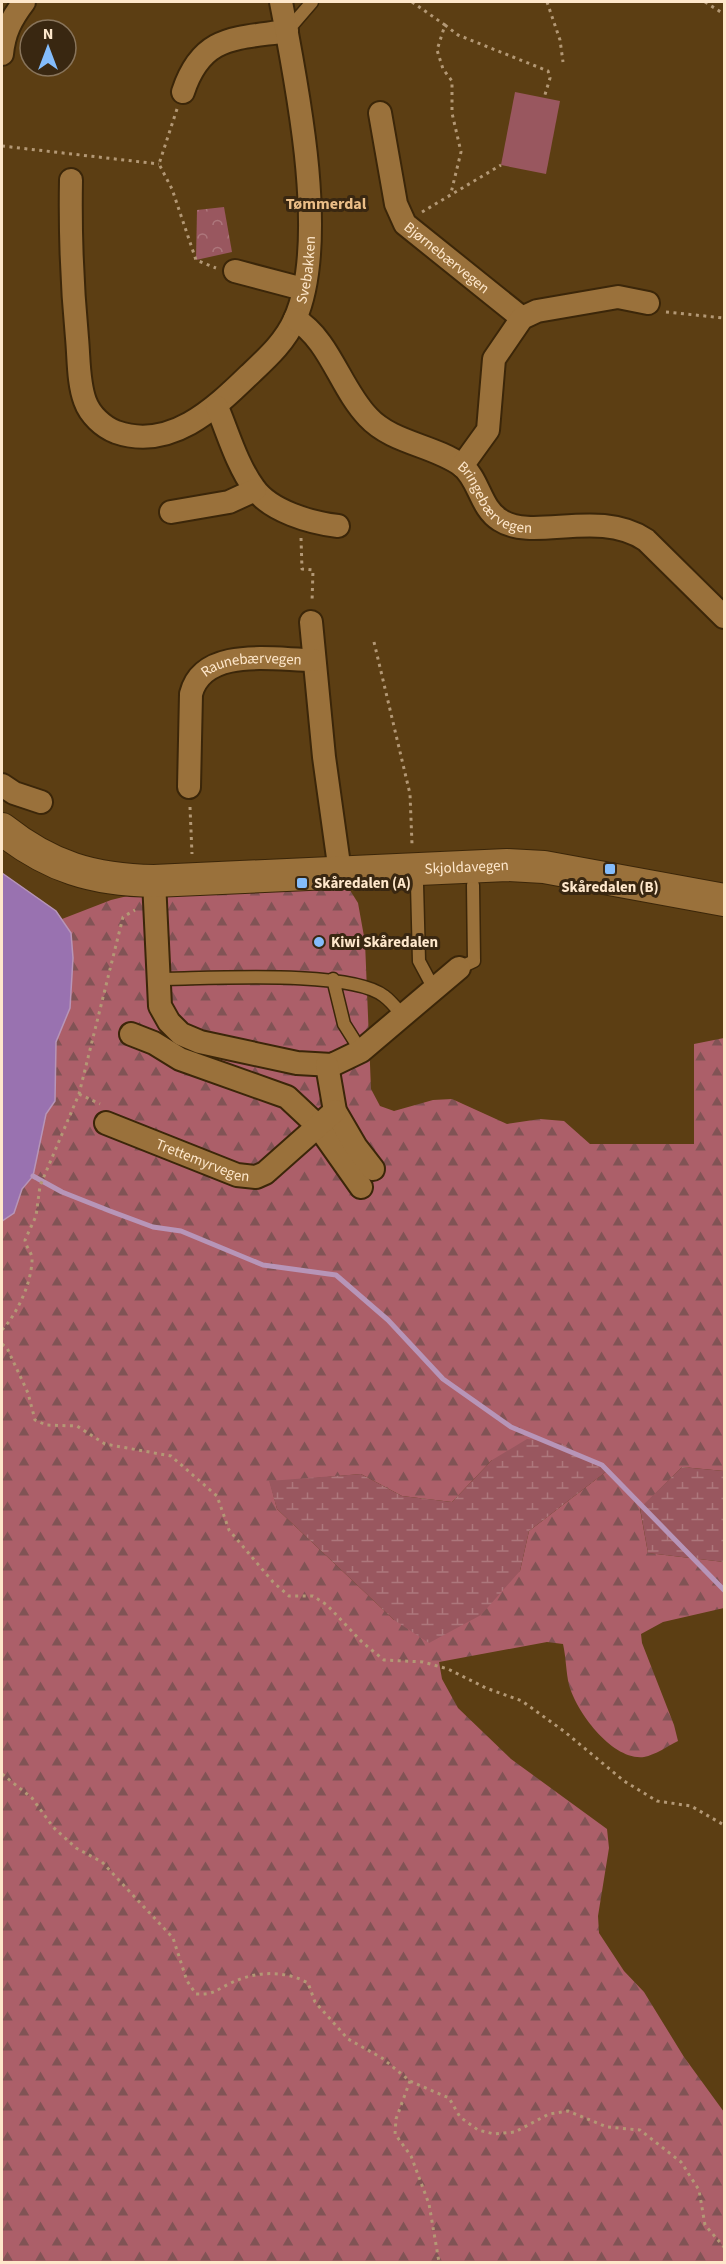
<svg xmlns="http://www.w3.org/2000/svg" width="726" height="2264" font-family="'Source Sans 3',sans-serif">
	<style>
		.forest { fill: url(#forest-firs); fill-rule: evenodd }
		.wetland { fill: url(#wetland-marsh) }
		.park { fill: url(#park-crowns) }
		.pitch { fill: #99575f }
		.water { fill: #9972b0; stroke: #b795b8; stroke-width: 1.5 }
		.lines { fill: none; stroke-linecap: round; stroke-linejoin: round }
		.stream { stroke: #b795b8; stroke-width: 5 }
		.lane-casing { stroke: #3b2609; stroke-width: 15 }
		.street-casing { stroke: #3b2609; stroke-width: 26 }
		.secondary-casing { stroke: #3b2609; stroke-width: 34 }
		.path { stroke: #b39875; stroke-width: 3; stroke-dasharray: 3 4.5; stroke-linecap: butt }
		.lane { stroke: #9a713b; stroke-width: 12 }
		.street { stroke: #9a713b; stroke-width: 22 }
		.secondary { stroke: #9a713b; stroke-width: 32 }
		.poi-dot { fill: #84bcfb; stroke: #392711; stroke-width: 2 }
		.labels { text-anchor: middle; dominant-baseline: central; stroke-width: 6; stroke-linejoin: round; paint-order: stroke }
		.street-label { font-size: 15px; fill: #fee7cb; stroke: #392711 }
		.poi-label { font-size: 15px; font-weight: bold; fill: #fee7cb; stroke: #392711; text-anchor: start }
		.neighbourhood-label { font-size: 16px; font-weight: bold; fill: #ebbe87; stroke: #392711 }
	</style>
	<defs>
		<pattern id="forest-firs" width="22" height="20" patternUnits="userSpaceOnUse" patternTransform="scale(1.5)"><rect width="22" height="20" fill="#ac5f69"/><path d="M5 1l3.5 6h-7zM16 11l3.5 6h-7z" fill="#815355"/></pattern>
		<pattern id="wetland-marsh" width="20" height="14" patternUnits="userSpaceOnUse" patternTransform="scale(1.5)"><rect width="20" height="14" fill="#99575f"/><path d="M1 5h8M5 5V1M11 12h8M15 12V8" fill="none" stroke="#ad777c"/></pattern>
		<pattern id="park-crowns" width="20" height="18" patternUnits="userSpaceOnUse" patternTransform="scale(1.5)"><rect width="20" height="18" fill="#99575f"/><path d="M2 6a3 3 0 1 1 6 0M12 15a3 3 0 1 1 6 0" fill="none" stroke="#ad777c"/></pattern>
	</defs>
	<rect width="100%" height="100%" fill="#5c3e13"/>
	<!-- forest -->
	<path class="forest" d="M 348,887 L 358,903 L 365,942 L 371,1089 L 380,1106 L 394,1111 L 433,1100 L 452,1099 L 507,1124 L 540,1119 L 564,1121 L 590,1144 L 694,1144 L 694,1044 L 724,1038 L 724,1471 L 682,1467 L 640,1509 L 648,1553 L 724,1562 L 724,1608 L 663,1622 L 641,1634 L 642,1643 L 674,1725 L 678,1741 C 668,1746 655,1755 644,1757 C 613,1761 577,1713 569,1685 C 566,1672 566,1657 563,1644 L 547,1642 L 439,1662 L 442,1679 L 458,1708 L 511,1759 L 607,1829 L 609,1848 L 598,1916 L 599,1933 L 624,1971 L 644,1992 L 684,2057 L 724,2112 L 724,2262 L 2,2262 L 2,1221 L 14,1213 L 22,1189 L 33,1176 L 46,1114 L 55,1101 L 56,1042 L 70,1008 L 73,958 L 71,933 L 62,919 L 111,900 L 144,892 ZM 492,1460 L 607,1471 L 529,1531 L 520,1571 L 394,1620 L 277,1509 L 270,1482 L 361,1474 L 402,1496 L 452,1502 Z"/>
	<!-- wetland -->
	<path class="wetland" d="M 527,1439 L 561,1443 L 607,1471 L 529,1531 L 520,1571 L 481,1615 L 429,1643 L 394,1620 L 277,1509 L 269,1481 L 361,1474 L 402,1496 L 452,1502 L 492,1460 Z
		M 682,1467 L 724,1471 L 724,1562 L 648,1553 L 640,1508 Z"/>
	<!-- park -->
	<path class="park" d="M 224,207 L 232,252 L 196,260 L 197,210 Z"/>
	<!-- pitch -->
	<path class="pitch" d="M 515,92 L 560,101 L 546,174 L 501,165 Z"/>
	<!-- water -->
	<path class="water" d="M 2,873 L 56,911 L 71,933 L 73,958 L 70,1008 L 56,1042 L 55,1101 L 46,1114 L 33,1176 L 22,1189 L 14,1213 L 2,1221 Z"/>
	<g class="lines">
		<!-- stream -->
		<path class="stream" d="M 33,1176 L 62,1192 L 110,1211 L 153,1227 L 181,1231 L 263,1265 L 336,1275 L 388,1320 L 443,1379 L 511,1427 L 602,1465 L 724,1590"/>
		<!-- lane casing -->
		<g class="lane-casing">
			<path id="lane" d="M 287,31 L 312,2
				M 417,884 L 419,961 L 434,989
				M 459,968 L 474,961 L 473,885
				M 157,979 C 205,979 350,969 384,996 C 391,1001 397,1009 403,1016
				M 333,979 L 344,1024 L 361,1051"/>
		</g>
		<!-- street casing -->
		<g class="street-casing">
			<g id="street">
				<path d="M 2,54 C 4,33 11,19 24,2"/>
				<path d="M 183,92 C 202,35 234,39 287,31"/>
				<path id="s1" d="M 380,113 L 396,204 L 405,224 L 522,318"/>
				<path id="s2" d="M 71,180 C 70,234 72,285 77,338 C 79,359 78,382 85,401 C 90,415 103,427 116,432 C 170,451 214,409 249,375 C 267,358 285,342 295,319 C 329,242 297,85 281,2"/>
				<path d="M 235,271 L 303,289"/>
				<path id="s3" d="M 295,319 C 330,340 340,388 368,417 C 392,443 433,445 461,465 C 479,478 480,508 500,520 C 533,542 598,508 646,540 L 724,617"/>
				<path d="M 217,407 C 228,433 237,465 254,488 C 270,511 311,523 338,526"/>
				<path d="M 462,466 L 488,430 L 494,359 L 522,318 L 537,311 L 618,297 L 648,303"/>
				<path d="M 171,512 L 229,502 L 255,490"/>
				<path d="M 311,622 L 324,757 L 340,872"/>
				<path d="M 2,785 L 14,793 L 41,802"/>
				<path id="s4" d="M 189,787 L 191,694 C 203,646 274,660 313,660"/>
				<path d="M 154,881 L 160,1006 L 169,1022 L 181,1034 L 200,1042 L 297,1063 L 332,1065 L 361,1051 L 459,968"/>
				<path d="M 131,1034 L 154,1043 L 180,1059 L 287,1097 L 318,1126 L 361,1187"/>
				<path d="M 327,1065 L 335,1111 L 356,1147 L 373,1169"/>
				<path id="s5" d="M 106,1123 L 237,1175 L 256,1177 L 265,1173 L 335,1111"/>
			</g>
		</g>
		<!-- secondary casing -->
		<g class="secondary-casing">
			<g id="secondary">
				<path id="s6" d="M 2,829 C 50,867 93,880 154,881 L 507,865 L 544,867 L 724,900"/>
			</g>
		</g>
		<!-- path -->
		<path class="path" d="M 412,2 L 445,25 L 437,50 L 443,69 L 452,81 L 452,113 L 461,152 L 451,193
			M 547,2 L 560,40 L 563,62
			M 705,2 L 724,14
			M 445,25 L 458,35 L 548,71 L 550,78 L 544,98
			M 177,109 L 159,164 L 172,189 L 196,260 L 216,268
			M 2,146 L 159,164
			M 422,212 L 501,165
			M 666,312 L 724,318
			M 301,538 L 302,569 L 313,570 L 312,602
			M 374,642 L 410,794 L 412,844
			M 190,807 L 192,854
			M 79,1094 L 100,1104
			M 2,1330 C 17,1314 31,1284 32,1261 C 33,1253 26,1248 25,1240 L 36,1216 L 40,1186 L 79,1094 L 123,917 L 135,910
			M 2,1344 L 7,1348 L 28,1393 L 35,1420 L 46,1425 L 77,1426 L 105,1444 L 171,1456 L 217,1496 L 229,1530 L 273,1582 L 289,1596 L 313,1596 L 327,1605 L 362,1642 L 384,1660 L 423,1662 L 448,1669 L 486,1688 L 522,1701 L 565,1732 L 624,1781 L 657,1801 L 691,1806 L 724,1825
			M 2,1774 L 32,1798 L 53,1827 L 76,1848 L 102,1862 L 173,1938 L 187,1981 L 196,1994 C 214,1995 216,1990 231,1983 C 255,1971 285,1970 308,1983 L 315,2002 L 348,2039 L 382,2058 L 410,2081 L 449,2098 L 460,2117 L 478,2130 L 494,2134 L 515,2132 L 549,2114 L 568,2111 L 607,2127 L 640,2130 L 681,2162 L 699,2190 L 705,2225 L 724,2247
			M 410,2081 L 396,2119 L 395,2134 L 411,2156 L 429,2204 L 439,2262"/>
		<!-- lane -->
		<use href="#lane" class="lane"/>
		<!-- street -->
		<use href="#street" class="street"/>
		<!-- secondary -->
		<use href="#secondary" class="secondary"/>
	</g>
	<!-- markers -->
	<g class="poi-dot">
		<rect x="604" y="863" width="12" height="12" rx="3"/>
		<rect x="296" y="877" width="12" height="12" rx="3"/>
		<circle cx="319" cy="942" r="6"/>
	</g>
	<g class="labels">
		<!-- street labels -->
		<g class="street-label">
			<text stroke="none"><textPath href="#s1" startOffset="168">Bjørnebærvegen</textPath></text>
			<text stroke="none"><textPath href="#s2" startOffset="544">Svebakken</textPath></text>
			<text stroke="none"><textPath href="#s3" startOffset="279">Bringebærvegen</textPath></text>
			<text stroke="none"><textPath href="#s4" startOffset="168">Raunebærvegen</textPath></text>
			<text stroke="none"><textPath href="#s6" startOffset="477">Skjoldavegen</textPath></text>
			<text stroke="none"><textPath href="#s5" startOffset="104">Trettemyrvegen</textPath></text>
		</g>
		<!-- poi labels -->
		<g class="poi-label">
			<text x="314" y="883">Skåredalen (A)</text>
			<text x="610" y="887" text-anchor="middle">Skåredalen (B)</text>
			<text x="331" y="942">Kiwi Skåredalen</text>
		</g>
		<!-- neighbourhood labels -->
		<g class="neighbourhood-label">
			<text x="326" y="204">Tømmerdal</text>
		</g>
	</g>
	<!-- border -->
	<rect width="726" height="2264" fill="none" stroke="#fee7cb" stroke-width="6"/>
	<!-- north arrow -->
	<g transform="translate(48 48)"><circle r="28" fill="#392711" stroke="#88745b" stroke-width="1.5"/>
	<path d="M0-4.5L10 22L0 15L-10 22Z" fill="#84bcfb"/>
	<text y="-9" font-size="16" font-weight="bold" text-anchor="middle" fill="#fee7cb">N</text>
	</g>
</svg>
